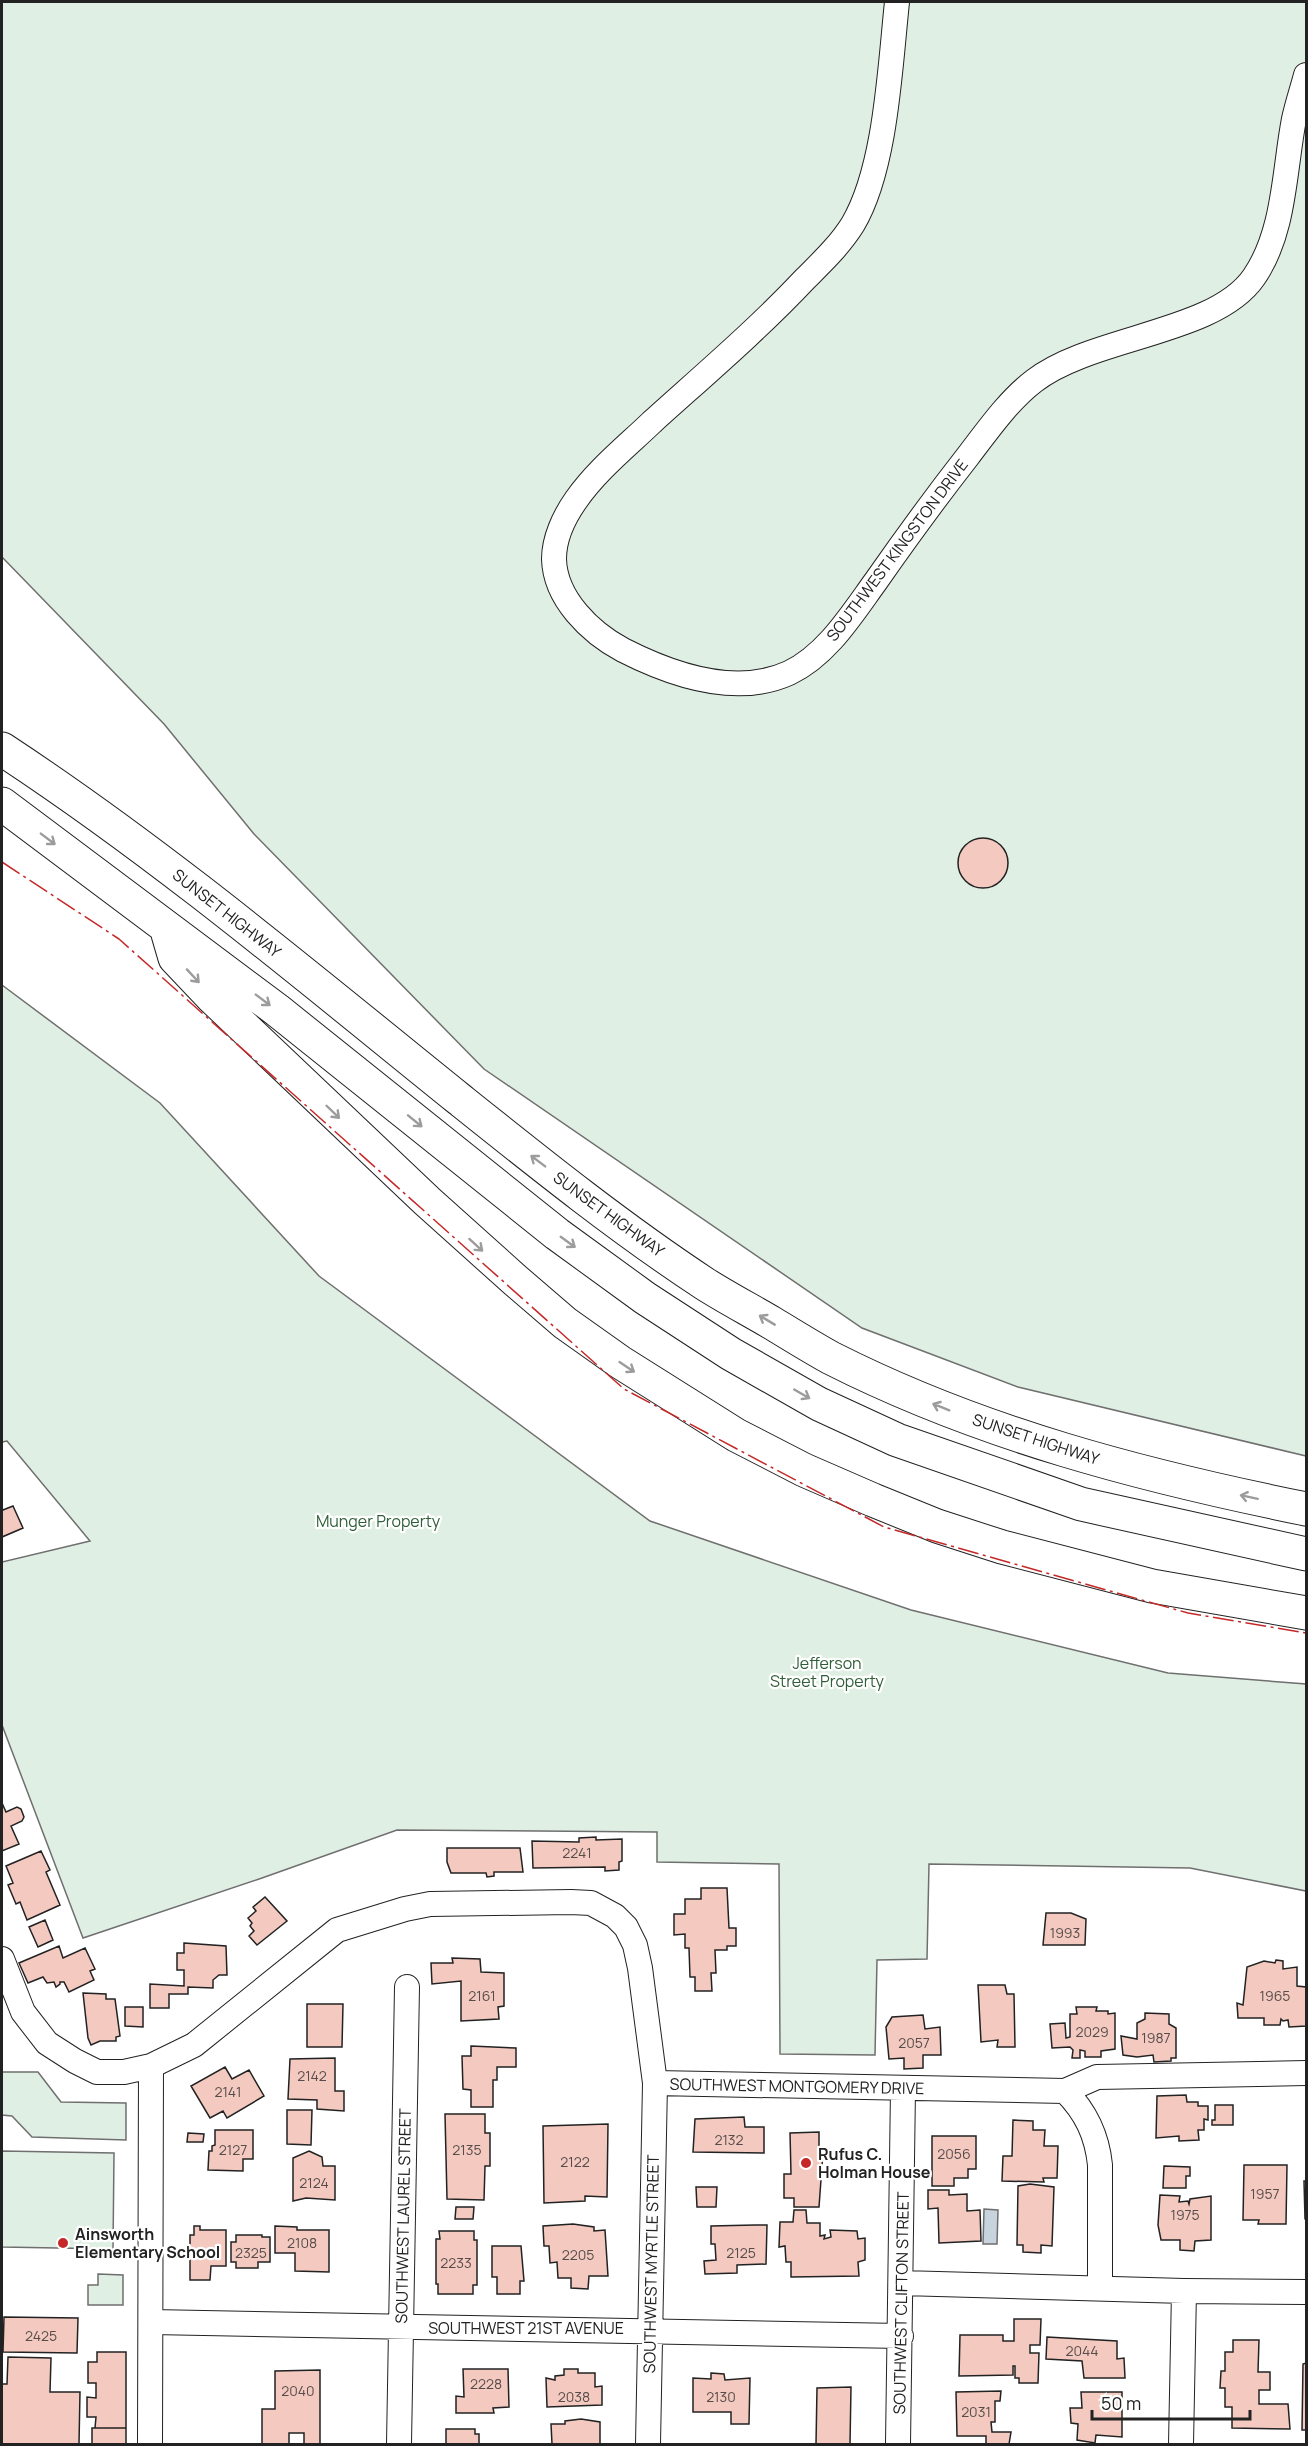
<svg xmlns="http://www.w3.org/2000/svg" width="1308" height="2446" font-family="Manrope,sans-serif">
	<style>
		.green { fill: #e0efe3; stroke: #6f6f6f; stroke-width: 1.5 }
		.water { fill: #c7d3dd; stroke: #6f6f6f; stroke-width: 1.5 }
		.building { fill: #f3c9c0; stroke: #222; stroke-width: 1.5 }
		.lines { fill: none; stroke-linecap: round; stroke-linejoin: round }
		.minor-casing { stroke: #222; stroke-width: 26 }
		.highway-casing { stroke: #222; stroke-width: 35 }
		.minor { stroke: #fff; stroke-width: 24 }
		.highway { stroke: #fff; stroke-width: 33 }
		.power { stroke: #c62828; stroke-width: 1.5; stroke-dasharray: 21 4.5 3 4.5; stroke-linecap: butt }
		.oneway { stroke: #9c9c9c }
		.poi-dot { fill: #c62828; stroke: #fff; stroke-width: 2 }
		.labels { text-anchor: middle; dominant-baseline: central; stroke-width: 4.5; stroke-linejoin: round; paint-order: stroke }
		.number-label { font-size: 14px; fill: #564c4a }
		.street-label { font-size: 16px; fill: #222; stroke: #fff }
		.park-label { font-size: 16px; fill: #2f5e38; stroke: #fff }
		.poi-label { font-size: 16px; font-weight: bold; fill: #222; stroke: #fff; text-anchor: start }
	</style>
	<rect width="100%" height="100%" fill="#fff"/>
	<!-- green -->
	<path class="green" d="M 2,2 L 1306,2 L 1306,1456 L 1018,1387 L 862,1328 L 484,1069 L 254,834 L 164,724 L 2,557 Z
		M 2,985 L 160,1103 L 319,1276 L 650,1521 L 911,1610 L 1168,1673 L 1306,1684 L 1306,1891 L 1190,1868 L 929,1864 L 927,1959 L 877,1960 L 875,2055 L 780,2054 L 779,1864 L 657,1862 L 657,1832 L 397,1830 L 262,1878 L 83,1938 L 2,1725 L 2,1562 L 90,1541 L 7,1441 L 2,1442 Z
		M 2,2072 L 38,2072 L 61,2102 L 126,2103 L 126,2140 L 32,2137 L 12,2116 L 2,2115 Z
		M 2,2151 L 114,2153 L 113,2249 L 2,2247 Z
		M 98,2274 L 123,2275 L 123,2305 L 88,2305 L 88,2285 L 98,2285 Z"/>
	<!-- water -->
	<path class="water" d="M 984,2209 L 998,2210 L 997,2244 L 983,2244 Z"/>
	<!-- building -->
	<path class="building" d="M958 863a25 25 0 1 1 50 0a25 25 0 1 1-50 0Z
		M 13,1506 L 23,1528 L 2,1537 L 2,1508 L 3,1510 Z
		M 2,1803 L 6,1812 L 17,1807 L 21,1809 L 24,1817 L 22,1821 L 11,1826 L 19,1844 L 2,1851 Z
		M 596,1837 L 596,1840 L 622,1839 L 622,1861 L 619,1862 L 619,1870 L 605,1871 L 605,1867 L 533,1868 L 532,1841 L 579,1842 L 579,1838 Z
		M 447,1848 L 520,1848 L 523,1872 L 494,1872 L 494,1876 L 487,1877 L 486,1873 L 451,1873 L 447,1862 Z
		M 41,1851 L 50,1870 L 46,1872 L 60,1905 L 27,1920 L 20,1902 L 16,1904 L 8,1885 L 13,1883 L 6,1866 Z
		M 701,1888 L 727,1888 L 729,1928 L 736,1928 L 736,1946 L 727,1946 L 727,1950 L 715,1950 L 716,1973 L 711,1973 L 712,1991 L 695,1991 L 695,1977 L 690,1977 L 689,1948 L 685,1948 L 685,1934 L 674,1935 L 674,1914 L 685,1914 L 685,1899 L 701,1899 Z
		M 265,1897 L 287,1921 L 257,1945 L 249,1936 L 254,1931 L 250,1926 L 252,1923 L 248,1918 L 256,1911 L 253,1907 Z
		M 1046,1913 L 1071,1913 L 1086,1919 L 1085,1945 L 1043,1945 Z
		M 45,1920 L 53,1940 L 38,1947 L 29,1927 Z
		M 184,1943 L 226,1946 L 227,1975 L 219,1975 L 213,1980 L 213,1988 L 188,1987 L 188,1994 L 169,1994 L 169,2008 L 150,2008 L 150,1984 L 184,1986 L 184,1970 L 177,1970 L 177,1953 L 184,1953 Z
		M 59,1946 L 63,1958 L 85,1948 L 95,1969 L 90,1971 L 94,1980 L 69,1992 L 64,1982 L 60,1982 L 60,1984 L 56,1987 L 54,1982 L 47,1983 L 43,1977 L 28,1983 L 19,1963 Z
		M 452,1958 L 480,1959 L 481,1972 L 504,1973 L 504,2006 L 498,2007 L 499,2019 L 461,2021 L 461,1981 L 432,1984 L 431,1963 L 453,1963 Z
		M 1276,1960 L 1283,1961 L 1283,1969 L 1297,1967 L 1297,1986 L 1306,1987 L 1306,2026 L 1289,2027 L 1288,2020 L 1283,2021 L 1281,2019 L 1280,2025 L 1264,2025 L 1264,2018 L 1238,2018 L 1237,2003 L 1243,2005 L 1247,1967 L 1264,1961 L 1275,1963 Z
		M 978,1985 L 1005,1985 L 1007,1994 L 1014,1994 L 1015,2047 L 997,2047 L 998,2040 L 981,2042 Z
		M 83,1993 L 106,1994 L 106,1999 L 115,1999 L 120,2036 L 116,2037 L 116,2041 L 100,2041 L 91,2045 L 88,2038 Z
		M 307,2004 L 343,2004 L 342,2047 L 307,2047 Z
		M 125,2007 L 143,2007 L 143,2027 L 125,2026 Z
		M 1076,2007 L 1097,2007 L 1096,2011 L 1108,2011 L 1108,2014 L 1115,2013 L 1115,2049 L 1101,2051 L 1101,2057 L 1085,2057 L 1085,2051 L 1080,2050 L 1080,2058 L 1072,2058 L 1073,2050 L 1070,2047 L 1052,2048 L 1050,2024 L 1065,2023 L 1066,2038 L 1070,2037 L 1070,2014 L 1077,2014 Z
		M 1145,2013 L 1169,2014 L 1169,2024 L 1176,2028 L 1176,2058 L 1171,2058 L 1171,2061 L 1154,2062 L 1153,2055 L 1137,2057 L 1123,2055 L 1121,2036 L 1137,2039 L 1137,2023 L 1145,2019 Z
		M 923,2015 L 925,2029 L 940,2027 L 941,2055 L 923,2055 L 923,2068 L 904,2069 L 904,2058 L 889,2059 L 886,2027 L 892,2017 Z
		M 471,2046 L 516,2048 L 516,2067 L 497,2067 L 497,2080 L 493,2080 L 493,2107 L 471,2107 L 471,2090 L 463,2089 L 462,2056 L 471,2056 Z
		M 335,2058 L 335,2091 L 344,2091 L 344,2111 L 317,2109 L 317,2100 L 288,2099 L 290,2059 Z
		M 225,2067 L 232,2079 L 249,2070 L 264,2096 L 227,2118 L 223,2111 L 210,2118 L 191,2086 Z
		M 1186,2095 L 1187,2102 L 1198,2102 L 1198,2106 L 1208,2106 L 1208,2120 L 1204,2119 L 1204,2130 L 1198,2130 L 1199,2140 L 1179,2141 L 1179,2136 L 1156,2138 L 1157,2096 Z
		M 1215,2105 L 1233,2105 L 1233,2125 L 1212,2125 L 1212,2120 L 1215,2120 Z
		M 287,2110 L 312,2110 L 311,2145 L 287,2144 Z
		M 445,2114 L 485,2114 L 485,2133 L 490,2133 L 490,2166 L 485,2166 L 484,2200 L 447,2199 Z
		M 744,2117 L 745,2127 L 764,2127 L 764,2153 L 693,2152 L 695,2119 Z
		M 1013,2120 L 1033,2121 L 1033,2130 L 1045,2130 L 1044,2146 L 1058,2146 L 1057,2178 L 1043,2178 L 1044,2182 L 1002,2181 L 1003,2156 L 1012,2156 Z
		M 608,2124 L 607,2197 L 585,2196 L 585,2201 L 544,2203 L 543,2126 Z
		M 215,2130 L 253,2130 L 253,2159 L 243,2159 L 243,2171 L 208,2170 L 209,2151 L 212,2151 L 212,2146 L 215,2145 Z
		M 819,2132 L 819,2152 L 823,2152 L 819,2207 L 794,2207 L 794,2198 L 784,2198 L 784,2174 L 791,2174 L 790,2133 Z
		M 188,2133 L 204,2134 L 203,2142 L 187,2142 Z
		M 932,2136 L 976,2136 L 976,2169 L 968,2169 L 968,2178 L 954,2178 L 954,2186 L 932,2186 Z
		M 309,2151 L 322,2157 L 323,2166 L 335,2166 L 335,2200 L 306,2198 L 293,2201 L 293,2158 Z
		M 1244,2165 L 1287,2165 L 1286,2224 L 1258,2224 L 1259,2220 L 1243,2220 Z
		M 1164,2166 L 1190,2167 L 1190,2176 L 1186,2176 L 1186,2188 L 1163,2188 Z
		M 1304,2181 L 1306,2181 L 1306,2220 L 1305,2219 Z
		M 1030,2184 L 1054,2187 L 1052,2246 L 1041,2245 L 1041,2253 L 1023,2252 L 1023,2245 L 1017,2245 L 1018,2186 Z
		M 696,2187 L 717,2187 L 716,2207 L 697,2207 Z
		M 928,2190 L 949,2190 L 949,2195 L 967,2194 L 967,2211 L 980,2210 L 981,2241 L 939,2243 L 938,2208 L 928,2209 Z
		M 1160,2195 L 1180,2196 L 1179,2202 L 1188,2201 L 1189,2204 L 1190,2199 L 1211,2196 L 1211,2240 L 1195,2241 L 1194,2251 L 1180,2250 L 1180,2240 L 1161,2240 L 1158,2225 Z
		M 456,2207 L 474,2207 L 473,2219 L 455,2219 Z
		M 794,2210 L 806,2210 L 807,2223 L 820,2223 L 820,2236 L 825,2235 L 824,2239 L 831,2237 L 830,2230 L 857,2231 L 858,2239 L 865,2238 L 865,2260 L 858,2262 L 859,2276 L 791,2277 L 791,2262 L 786,2262 L 785,2246 L 779,2247 L 780,2222 L 793,2222 Z
		M 573,2224 L 594,2227 L 594,2231 L 605,2230 L 608,2276 L 589,2276 L 588,2289 L 571,2288 L 571,2278 L 558,2278 L 557,2262 L 550,2263 L 549,2246 L 544,2246 L 543,2226 Z
		M 755,2225 L 767,2225 L 766,2264 L 737,2265 L 737,2273 L 705,2274 L 704,2261 L 716,2260 L 715,2244 L 711,2244 L 711,2226 Z
		M 194,2226 L 200,2226 L 200,2230 L 226,2230 L 226,2266 L 211,2266 L 210,2280 L 190,2280 L 190,2235 L 194,2235 Z
		M 275,2226 L 297,2227 L 297,2230 L 329,2230 L 329,2272 L 295,2271 L 295,2253 L 275,2253 Z
		M 439,2231 L 474,2231 L 474,2240 L 477,2240 L 477,2285 L 473,2285 L 473,2294 L 438,2294 L 438,2284 L 436,2284 L 436,2239 L 440,2239 Z
		M 236,2235 L 262,2235 L 262,2237 L 270,2237 L 270,2262 L 258,2262 L 258,2268 L 236,2268 L 236,2262 L 231,2262 L 231,2242 L 236,2242 Z
		M 492,2246 L 521,2246 L 524,2281 L 520,2281 L 520,2294 L 497,2294 L 497,2277 L 492,2277 Z
		M 4,2317 L 78,2318 L 77,2353 L 3,2352 Z
		M 1014,2319 L 1041,2319 L 1040,2345 L 1030,2345 L 1030,2353 L 1039,2353 L 1038,2383 L 1019,2383 L 1019,2378 L 1015,2378 L 1015,2366 L 1013,2366 L 1013,2375 L 959,2376 L 960,2335 L 1003,2335 L 1003,2341 L 1014,2341 Z
		M 1047,2337 L 1117,2341 L 1117,2359 L 1124,2358 L 1125,2378 L 1084,2378 L 1082,2361 L 1046,2359 Z
		M 1233,2340 L 1259,2340 L 1258,2372 L 1270,2372 L 1270,2390 L 1259,2390 L 1259,2404 L 1288,2404 L 1290,2429 L 1232,2428 L 1232,2407 L 1225,2407 L 1225,2388 L 1220,2388 L 1221,2371 L 1225,2371 L 1225,2352 L 1233,2352 Z
		M 97,2352 L 126,2352 L 126,2428 L 95,2428 L 96,2417 L 87,2417 L 87,2397 L 96,2398 L 96,2383 L 88,2383 L 88,2362 L 97,2362 Z
		M 8,2357 L 51,2358 L 50,2392 L 80,2392 L 79,2444 L 2,2444 L 2,2384 L 7,2384 Z
		M 1306,2363 L 1306,2430 L 1302,2430 L 1303,2364 Z
		M 463,2369 L 508,2369 L 509,2407 L 493,2408 L 494,2413 L 456,2413 L 456,2396 L 464,2397 Z
		M 564,2369 L 578,2369 L 578,2373 L 595,2373 L 595,2387 L 602,2386 L 602,2405 L 547,2407 L 546,2378 L 555,2380 L 555,2376 L 564,2375 Z
		M 320,2370 L 320,2444 L 304,2444 L 304,2433 L 289,2433 L 289,2444 L 262,2444 L 262,2409 L 275,2409 L 275,2371 Z
		M 711,2373 L 724,2374 L 725,2380 L 750,2378 L 749,2424 L 731,2424 L 731,2412 L 693,2412 L 693,2378 L 711,2379 Z
		M 851,2387 L 850,2444 L 816,2444 L 817,2388 Z
		M 1001,2391 L 1000,2401 L 995,2401 L 995,2422 L 991,2422 L 992,2432 L 1011,2432 L 1009,2444 L 986,2444 L 986,2436 L 957,2436 L 956,2392 Z
		M 1081,2392 L 1122,2392 L 1122,2437 L 1096,2435 L 1095,2443 L 1077,2440 L 1078,2424 L 1071,2423 L 1070,2408 L 1082,2408 Z
		M 581,2419 L 600,2422 L 600,2444 L 552,2444 L 551,2424 L 565,2424 L 565,2421 Z
		M 92,2428 L 126,2428 L 126,2444 L 92,2444 Z
		M 446,2429 L 475,2429 L 475,2434 L 479,2434 L 479,2444 L 446,2444 Z"/>
	<g class="lines">
		<!-- minor casing -->
		<g class="minor-casing">
			<path id="minor" d="M 897,2 C 890,67 886,168 853,224 C 840,245 822,262 805,279 C 757,330 704,375 652,422 C 626,447 597,470 576,500 C 564,517 554,539 554,559 C 555,599 591,633 623,650 C 672,675 736,697 789,673 C 827,655 852,614 876,581 C 906,538 936,497 968,456 C 988,430 1008,401 1034,381 C 1092,336 1215,334 1254,277 C 1285,232 1284,171 1294,119 C 1297,105 1302,90 1306,75
				M 2,1959 L 23,2012 L 47,2043 L 75,2061 L 97,2072 L 124,2072 L 151,2066 L 194,2045 L 337,1930 L 405,1909 L 430,1904 L 571,1902 L 591,1903 L 615,1916 L 626,1927 L 635,1945 L 640,1968 L 655,2083 L 648,2444
				M 655,2083 L 1065,2091 C 1086,2112 1097,2135 1100,2165 L 1100,2288
				M 1065,2091 L 1097,2077 L 1306,2073
				M 902,2283 L 1184,2291 L 1306,2292
				M 152,2322 C 401,2328 651,2329 901,2336
				M 150,2444 L 151,2066
				M 399,2444 L 407,1987
				M 898,2444 L 903,2089
				M 1181,2444 L 1184,2291"/>
		</g>
		<!-- highway casing -->
		<g class="highway-casing">
			<path id="highway" d="M 2,749 C 162,854 310,979 459,1099 C 539,1163 620,1228 705,1284 C 727,1298 750,1310 772,1323 C 792,1335 811,1347 831,1358 C 981,1434 1143,1476 1306,1509
				M 2,804 L 277,1010 L 557,1234 L 645,1298 L 731,1354 L 819,1404 L 897,1440 L 1081,1504 L 1306,1554
				M 168,934 L 175,958 L 211,996 L 427,1201 L 515,1280 L 565,1323 L 620,1362 L 736,1435 L 804,1470 L 873,1500 L 937,1526 L 1002,1547 L 1152,1586 L 1306,1613"/>
		</g>
		<!-- minor -->
		<use href="#minor" class="minor"/>
		<!-- highway -->
		<use href="#highway" class="highway"/>
		<!-- power -->
		<path class="power" d="M 2,862 L 119,939 L 624,1389 L 884,1527 L 1188,1613 L 1306,1633"/>
	</g>
	<!-- one-way arrows -->
	<defs><path id="oneway-shaft" d="M-6 0H5M1.5-3L5.5 0L1.5 3" fill="none" stroke-width="1.6" stroke-linecap="round" stroke-linejoin="round" transform="scale(1.5)"/></defs>
	<g class="oneway">
		<use href="#oneway-shaft" transform="translate(48 839) rotate(37)"/>
		<use href="#oneway-shaft" transform="translate(193 976) rotate(47)"/>
		<use href="#oneway-shaft" transform="translate(263 1000) rotate(37)"/>
		<use href="#oneway-shaft" transform="translate(333 1112) rotate(44)"/>
		<use href="#oneway-shaft" transform="translate(415 1121) rotate(39)"/>
		<use href="#oneway-shaft" transform="translate(538 1161) rotate(-143)"/>
		<use href="#oneway-shaft" transform="translate(568 1242) rotate(36)"/>
		<use href="#oneway-shaft" transform="translate(476 1245) rotate(42)"/>
		<use href="#oneway-shaft" transform="translate(767 1320) rotate(-149)"/>
		<use href="#oneway-shaft" transform="translate(627 1367) rotate(34)"/>
		<use href="#oneway-shaft" transform="translate(802 1394) rotate(30)"/>
		<use href="#oneway-shaft" transform="translate(941 1407) rotate(-158)"/>
		<use href="#oneway-shaft" transform="translate(1249 1497) rotate(-168)"/>
	</g>
	<!-- markers -->
	<g class="poi-dot">
		<circle cx="806" cy="2163" r="6"/>
		<circle cx="63" cy="2243" r="6"/>
	</g>
	<g class="labels">
		<!-- number labels -->
		<g class="number-label">
			<text x="577" y="1852">2241</text>
			<text x="1065" y="1932">1993</text>
			<text x="482" y="1995">2161</text>
			<text x="1275" y="1995">1965</text>
			<text x="1092" y="2031">2029</text>
			<text x="1156" y="2037">1987</text>
			<text x="914" y="2042">2057</text>
			<text x="312" y="2075">2142</text>
			<text x="228" y="2091">2141</text>
			<text x="729" y="2139">2132</text>
			<text x="233" y="2149">2127</text>
			<text x="467" y="2149">2135</text>
			<text x="954" y="2153">2056</text>
			<text x="575" y="2161">2122</text>
			<text x="314" y="2182">2124</text>
			<text x="1265" y="2193">1957</text>
			<text x="1185" y="2214">1975</text>
			<text x="302" y="2242">2108</text>
			<text x="251" y="2252">2325</text>
			<text x="741" y="2252">2125</text>
			<text x="578" y="2254">2205</text>
			<text x="456" y="2262">2233</text>
			<text x="41" y="2335">2425</text>
			<text x="1082" y="2350">2044</text>
			<text x="486" y="2383">2228</text>
			<text x="298" y="2390">2040</text>
			<text x="574" y="2396">2038</text>
			<text x="721" y="2396">2130</text>
			<text x="976" y="2411">2031</text>
		</g>
		<!-- street labels -->
		<g class="street-label">
			<text transform="translate(897 550) rotate(-53)">SOUTHWEST KINGSTON DRIVE</text>
			<text transform="translate(227 913) rotate(38)">SUNSET HIGHWAY</text>
			<text transform="translate(609 1214) rotate(36)">SUNSET HIGHWAY</text>
			<text transform="translate(1036 1439) rotate(18)">SUNSET HIGHWAY</text>
			<text transform="translate(797 2086) rotate(1)">SOUTHWEST MONTGOMERY DRIVE</text>
			<text transform="translate(403 2216) rotate(-89)">SOUTHWEST LAUREL STREET</text>
			<text transform="translate(651 2264) rotate(-89)">SOUTHWEST MYRTLE STREET</text>
			<text transform="translate(901 2303) rotate(-89)">SOUTHWEST CLIFTON STREET</text>
			<text x="526" y="2328">SOUTHWEST 21ST AVENUE</text>
		</g>
		<!-- park labels -->
		<g class="park-label">
			<text x="378" y="1521">Munger Property</text>
			<text x="827" y="1663">Jefferson<tspan x="827" dy="18">Street Property</tspan></text>
		</g>
		<!-- poi labels -->
		<g class="poi-label">
			<text x="818" y="2154">Rufus C.<tspan x="818" dy="18">Holman House</tspan></text>
			<text x="75" y="2234">Ainsworth<tspan x="75" dy="18">Elementary School</tspan></text>
		</g>
	</g>
	<!-- border -->
	<rect width="1308" height="2446" fill="none" stroke="#222222" stroke-width="6"/>
	<!-- scale -->
	<path d="M1092 2410v9h158v-9" fill="none" stroke="#222222" stroke-width="3"/>
	<text x="1101" y="2410" font-size="18" fill="#222222" stroke="#ffffff" stroke-width="4.5" paint-order="stroke">50 m</text>
</svg>
